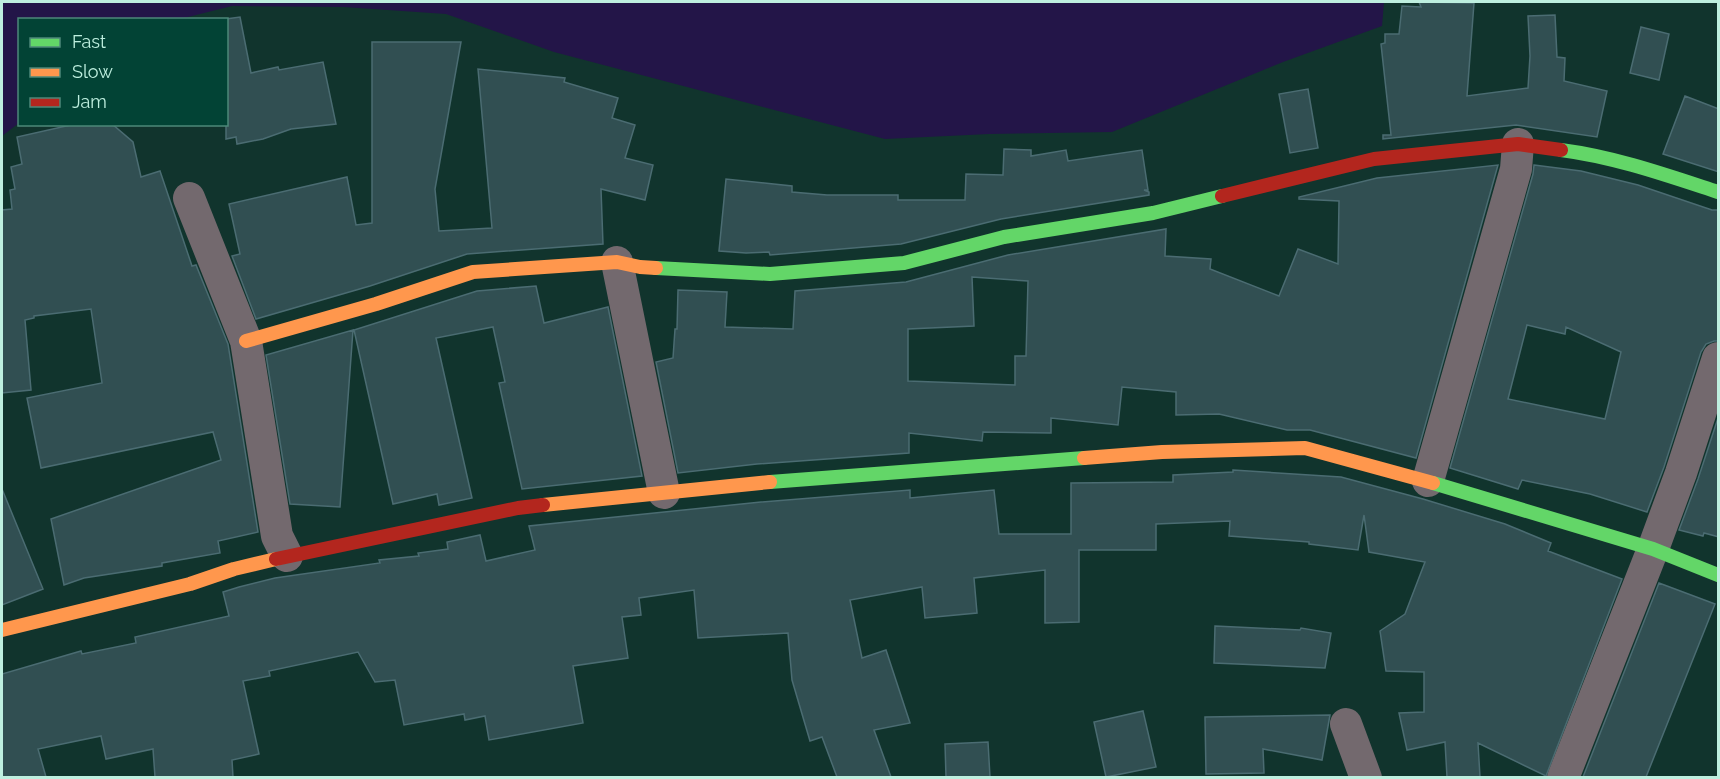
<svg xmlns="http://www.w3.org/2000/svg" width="1720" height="779" font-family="Raleway,sans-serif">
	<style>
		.water { fill: #231548 }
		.building { fill: #314f52; stroke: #4b6c72; stroke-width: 1.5; fill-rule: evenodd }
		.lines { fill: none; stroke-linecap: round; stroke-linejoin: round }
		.street { stroke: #73696e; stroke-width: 32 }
		.fast { stroke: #63d668; stroke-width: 14 }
		.slow { stroke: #ff974d; stroke-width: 14 }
		.jam { stroke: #b3261e; stroke-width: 14 }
	</style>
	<rect width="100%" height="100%" fill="#11342d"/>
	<!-- water -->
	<path class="water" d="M 2,2 L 1384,2 L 1382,26 L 1283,62 L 1112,132 L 989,134 L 885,139 L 554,52 L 446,14 L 344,7 L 232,6 L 180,19 L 20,20 L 19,123 L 2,136 Z"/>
	<!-- building -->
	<path class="building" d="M 1419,2 L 1474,3 L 1467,96 L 1528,88 L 1530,56 L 1528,16 L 1555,15 L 1557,57 L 1565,58 L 1564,81 L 1607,91 L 1597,137 L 1516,125 L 1383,139 L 1383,135 L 1391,135 L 1381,44 L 1385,43 L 1385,34 L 1399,34 L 1402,6 L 1421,7 Z
		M 240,17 L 251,73 L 278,67 L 279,70 L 323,62 L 336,124 L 291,129 L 263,139 L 237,144 L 236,137 L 226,139 L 226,19 Z
		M 1641,27 L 1669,34 L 1659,80 L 1630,73 Z
		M 372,42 L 461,42 L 435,189 L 439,231 L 492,228 L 478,69 L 565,78 L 564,82 L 618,98 L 612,118 L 635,125 L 625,158 L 653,165 L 645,200 L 601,189 L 603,244 L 467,254 L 370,286 L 256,319 L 232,256 L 240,254 L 229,204 L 347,177 L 356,225 L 372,223 Z
		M 1308,89 L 1318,148 L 1290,153 L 1279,94 Z
		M 1685,96 L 1719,109 L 1719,172 L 1663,154 Z
		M 75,124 L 112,124 L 133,142 L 141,177 L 160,171 L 192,266 L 196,265 L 228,344 L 258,532 L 218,541 L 220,553 L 162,563 L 162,566 L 84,578 L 64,585 L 51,519 L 221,460 L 213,432 L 41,468 L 27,398 L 102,383 L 91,309 L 34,316 L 34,318 L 25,320 L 31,390 L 2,393 L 2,210 L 12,209 L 10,190 L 15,189 L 11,167 L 22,164 L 17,137 Z
		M 1004,149 L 1031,150 L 1031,156 L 1066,150 L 1068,161 L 1142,150 L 1148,190 L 1144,190 L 1149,192 L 1149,195 L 1001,219 L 901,244 L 770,255 L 769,252 L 746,253 L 719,251 L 726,179 L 792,186 L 792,192 L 827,195 L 898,195 L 898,200 L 965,200 L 966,174 L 1003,175 Z
		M 1498,165 L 1416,458 L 1310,430 L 1287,430 L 1219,414 L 1176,415 L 1176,392 L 1122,387 L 1118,425 L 1051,418 L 1051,433 L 983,432 L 982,441 L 909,433 L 909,453 L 757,464 L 678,473 L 656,362 L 673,358 L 675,329 L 677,329 L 678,290 L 727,292 L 725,327 L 793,329 L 795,291 L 906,282 L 1008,255 L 1166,229 L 1165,256 L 1211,259 L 1210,269 L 1279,296 L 1298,249 L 1338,264 L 1339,201 L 1299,199 L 1299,197 L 1377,178 ZM 972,277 L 1028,281 L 1026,356 L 1015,356 L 1015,385 L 908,381 L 908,329 L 974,326 Z
		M 1534,165 L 1581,171 L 1638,185 L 1712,210 L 1719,210 L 1719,341 L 1714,341 L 1706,344 L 1701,352 L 1664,467 L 1647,512 L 1590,494 L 1522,480 L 1518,489 L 1450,468 L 1533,174 ZM 1527,325 L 1565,334 L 1566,327 L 1621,352 L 1605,419 L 1508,399 Z
		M 536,286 L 544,323 L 608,307 L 642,476 L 522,489 L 499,383 L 505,382 L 493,327 L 436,338 L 472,498 L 439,505 L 437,494 L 393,504 L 354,330 L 477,291 Z
		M 353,330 L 340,507 L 290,504 L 266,355 Z
		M 1719,415 L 1719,537 L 1704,533 L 1703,536 L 1679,530 L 1698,479 Z
		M 1233,470 L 1341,477 L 1423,499 L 1505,524 L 1551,543 L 1548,551 L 1622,579 L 1546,776 L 1478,743 L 1480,777 L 1447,777 L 1445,742 L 1407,750 L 1399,713 L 1424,712 L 1424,672 L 1386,671 L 1380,631 L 1405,614 L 1425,562 L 1369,552 L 1364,515 L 1358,550 L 1309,544 L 1309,542 L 1229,536 L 1230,521 L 1156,524 L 1156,550 L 1079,550 L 1079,622 L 1045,623 L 1045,570 L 974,578 L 977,613 L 925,618 L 922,587 L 850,600 L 862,658 L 886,650 L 910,723 L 874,730 L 891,777 L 837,777 L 822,737 L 810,741 L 792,680 L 788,633 L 698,638 L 694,590 L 639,598 L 641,615 L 622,617 L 628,658 L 573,666 L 583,723 L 489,740 L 485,716 L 465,720 L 464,714 L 404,725 L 395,680 L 375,682 L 358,652 L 269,671 L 270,676 L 243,681 L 259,754 L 232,760 L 233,777 L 155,777 L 153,749 L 106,759 L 101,736 L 38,749 L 46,777 L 2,777 L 2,674 L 81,651 L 82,654 L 136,643 L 135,637 L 229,616 L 223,592 L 239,587 L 275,578 L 380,563 L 379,560 L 419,556 L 418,553 L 448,549 L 447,542 L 480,535 L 486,561 L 535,550 L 529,526 L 761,502 L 910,490 L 910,498 L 994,490 L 999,534 L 1071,534 L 1071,483 L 1173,482 L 1173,475 L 1233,472 Z
		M 2,489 L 43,589 L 2,605 Z
		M 1659,583 L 1715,604 L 1646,777 L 1583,777 Z
		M 1215,626 L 1300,630 L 1301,628 L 1331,633 L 1325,668 L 1214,663 Z
		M 1143,711 L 1156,767 L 1106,777 L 1094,722 Z
		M 1330,715 L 1322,760 L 1263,749 L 1264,773 L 1206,774 L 1205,717 Z
		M 988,742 L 990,777 L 946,777 L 945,744 Z"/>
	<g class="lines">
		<!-- street -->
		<path class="street" d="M 189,198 L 246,341 L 277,536 L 287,556
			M 617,262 L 664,493
			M 1428,481 L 1516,169 L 1518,144
			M 1346,724 L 1366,778
			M 1563,778 L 1653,549 L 1681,473 L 1718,358"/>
		<!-- fast -->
		<path class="fast" d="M 1561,150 C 1615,157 1666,175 1718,192
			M 656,268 L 770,274 L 904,263 L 1004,237 L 1153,213 L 1222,196
			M 770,482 L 1084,458
			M 1433,483 L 1653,549 L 1718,575"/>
		<!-- slow -->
		<path class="slow" d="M 246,341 L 376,304 L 473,272 L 617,262 L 640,267 L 656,268
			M 1084,458 L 1162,452 L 1305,448 L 1433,483
			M 543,505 L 770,482
			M 2,630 L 190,584 L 234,569 L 276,559"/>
		<!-- jam -->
		<path class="jam" d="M 1222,196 L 1374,159 L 1518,144 L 1561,150
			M 276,559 L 518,508 L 543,505"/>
	</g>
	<!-- border -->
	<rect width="1720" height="779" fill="none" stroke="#beefdf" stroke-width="6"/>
	<!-- legend -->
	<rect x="18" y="18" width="210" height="108" fill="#024335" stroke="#4d8879" stroke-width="1.5"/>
	<rect x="30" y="38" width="30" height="9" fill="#63d668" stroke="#4d8879" stroke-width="1.5"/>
	<text x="72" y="48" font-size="18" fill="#beefdf">Fast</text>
	<rect x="30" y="68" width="30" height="9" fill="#ff974d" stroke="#4d8879" stroke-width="1.5"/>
	<text x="72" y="78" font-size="18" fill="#beefdf">Slow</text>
	<rect x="30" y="98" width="30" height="9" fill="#b3261e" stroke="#4d8879" stroke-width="1.5"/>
	<text x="72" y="108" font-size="18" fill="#beefdf">Jam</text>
</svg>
